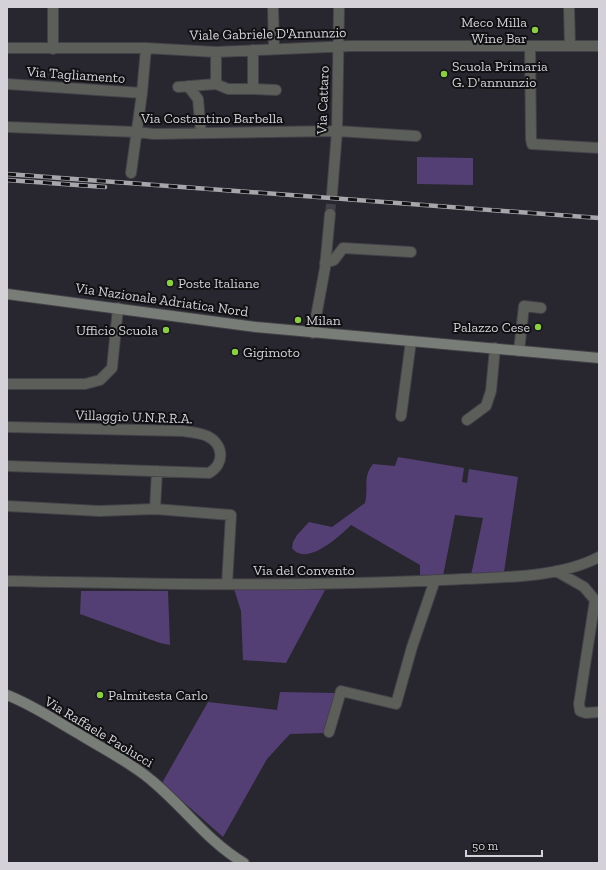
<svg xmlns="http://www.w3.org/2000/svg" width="606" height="870" font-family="'Zilla Slab',serif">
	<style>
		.green { fill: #533f74 }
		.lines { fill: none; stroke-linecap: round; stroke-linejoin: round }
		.street-tunnel { stroke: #424048; stroke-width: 10; stroke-dasharray: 10 5; stroke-linecap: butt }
		.street-casing { stroke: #444249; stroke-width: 12 }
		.secondary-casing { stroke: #444249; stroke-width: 12 }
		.street { stroke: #5c5e5a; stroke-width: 10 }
		.secondary { stroke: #797d77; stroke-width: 10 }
		.rail-casing { stroke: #a8a6ad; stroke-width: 4.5 }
		.rail { stroke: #111013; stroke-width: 3; stroke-dasharray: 9; stroke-linecap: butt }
		.poi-dot { fill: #8bce46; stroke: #111013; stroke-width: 1.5 }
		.labels { text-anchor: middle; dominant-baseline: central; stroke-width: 4; stroke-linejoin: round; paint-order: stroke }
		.poi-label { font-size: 14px; fill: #d4d2d8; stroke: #111013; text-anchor: start }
		.street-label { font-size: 14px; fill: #d4d2d8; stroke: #111013 }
	</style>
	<rect width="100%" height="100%" fill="#28262e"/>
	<!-- green -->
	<path class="green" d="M 417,157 L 473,158 L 473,185 L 417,184 Z
		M 398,457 L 464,468 L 462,482 L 467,483 L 469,469 L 518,477 L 504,572 L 471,575 L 483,518 L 455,515 L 443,576 L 420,577 L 420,565 L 351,525 C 339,537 306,567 292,548 L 293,542 L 297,535 L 309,522 L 332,527 L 365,503 C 369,487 362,478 373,464 L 395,466 Z
		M 234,589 L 325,590 L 286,663 L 243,660 L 241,611 Z
		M 81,591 L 168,591 L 170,645 L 160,643 L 80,614 Z
		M 280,692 L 336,693 L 325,733 L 290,734 L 267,759 L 223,837 L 162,783 L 208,702 L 277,710 Z"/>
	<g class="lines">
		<!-- street-tunnel -->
		<path class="street-tunnel" d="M 330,214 L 332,194"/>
		<!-- street casing -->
		<g class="street-casing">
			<path id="street" d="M 273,7 L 274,49
				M 569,7 L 570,46
				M 530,46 L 531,139 L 532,144 L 599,148
				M 7,48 L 146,48 L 216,52 L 351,46 L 599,46
				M 53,49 L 53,7
				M 216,52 L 216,84 L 228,89 L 253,89 L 253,50
				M 7,84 L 142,93
				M 188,86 L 198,99 L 201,133
				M 178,87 L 216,84
				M 253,89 L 276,90
				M 7,127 L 137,132 L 154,134 L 337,131 L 416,136
				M 131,173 L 142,93 L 146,48
				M 332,194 L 337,131 L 339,7
				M 325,263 L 334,260 L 343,248 L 411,252
				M 313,333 L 325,268 L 330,214
				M 519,351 L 524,306 L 541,308
				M 7,384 L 85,384 L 100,380 L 112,368 L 118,308
				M 401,416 L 411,341
				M 467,420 L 486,406 L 491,391 L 495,348
				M 7,427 L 182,431 C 190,432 200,433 207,436 C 224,444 225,464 209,473 L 7,466
				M 7,506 L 99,511 L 155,509 L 231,515 L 227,584
				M 155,509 L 157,471
				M 556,571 L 584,587 L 595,600 L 579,704 L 580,711 L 586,713 L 599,712
				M 7,581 C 152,584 297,587 442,580 C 491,577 555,580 599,557
				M 329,732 L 341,691 L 396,704 L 412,647 L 435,580"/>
		</g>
		<!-- secondary casing -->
		<g class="secondary-casing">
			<path id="secondary" d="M 7,294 L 256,327 L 599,358
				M 7,695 C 33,705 56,721 79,734 C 103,749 130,762 151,780 C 183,806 208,842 244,863"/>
		</g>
		<!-- street -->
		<use href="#street" class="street"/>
		<!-- secondary -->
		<use href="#secondary" class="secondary"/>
		<!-- rail casing -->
		<g class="rail-casing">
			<path id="rail" d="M 7,174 L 599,218
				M 7,180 L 105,187"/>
		</g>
		<!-- rail -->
		<use href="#rail" class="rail"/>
	</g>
	<!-- markers -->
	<g class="poi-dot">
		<circle cx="535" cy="30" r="4"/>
		<circle cx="444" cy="74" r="4"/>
		<circle cx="170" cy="283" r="4"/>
		<circle cx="298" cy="320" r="4"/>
		<circle cx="538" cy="327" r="4"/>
		<circle cx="166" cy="330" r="4"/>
		<circle cx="235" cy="352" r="4"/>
		<circle cx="100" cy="695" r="4"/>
	</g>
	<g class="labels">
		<!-- poi labels -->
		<g class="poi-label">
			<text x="527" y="22" text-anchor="end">Meco Milla<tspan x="527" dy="16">Wine Bar</tspan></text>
			<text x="452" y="66">Scuola Primaria<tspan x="452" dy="16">G. D'annunzio</tspan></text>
			<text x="178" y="283">Poste Italiane</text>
			<text x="306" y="320">Milan</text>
			<text x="530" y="327" text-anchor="end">Palazzo Cese</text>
			<text x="158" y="330" text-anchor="end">Ufficio Scuola</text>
			<text x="243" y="352">Gigimoto</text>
			<text x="108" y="695">Palmitesta Carlo</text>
		</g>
		<!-- street labels -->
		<g class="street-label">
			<text transform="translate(268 34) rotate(-1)">Viale Gabriele D'Annunzio</text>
			<text transform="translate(76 75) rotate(4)">Via Tagliamento</text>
			<text transform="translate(323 100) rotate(-88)">Via Cattaro</text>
			<text x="212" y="118">Via Costantino Barbella</text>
			<text transform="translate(162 300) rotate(8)">Via Nazionale Adriatica Nord</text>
			<text transform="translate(134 417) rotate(2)">Villaggio U.N.R.R.A.</text>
			<text x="304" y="570">Via del Convento</text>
			<text transform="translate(99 732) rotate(31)">Via Raffaele Paolucci</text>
		</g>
	</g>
	<!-- border -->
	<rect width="606" height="870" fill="none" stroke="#d4d2d8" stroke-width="16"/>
	<!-- scale -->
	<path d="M466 850v6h76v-6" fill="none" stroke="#d4d2d8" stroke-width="2"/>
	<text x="472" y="850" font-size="12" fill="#d4d2d8" stroke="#111013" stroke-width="3" paint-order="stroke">50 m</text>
</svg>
